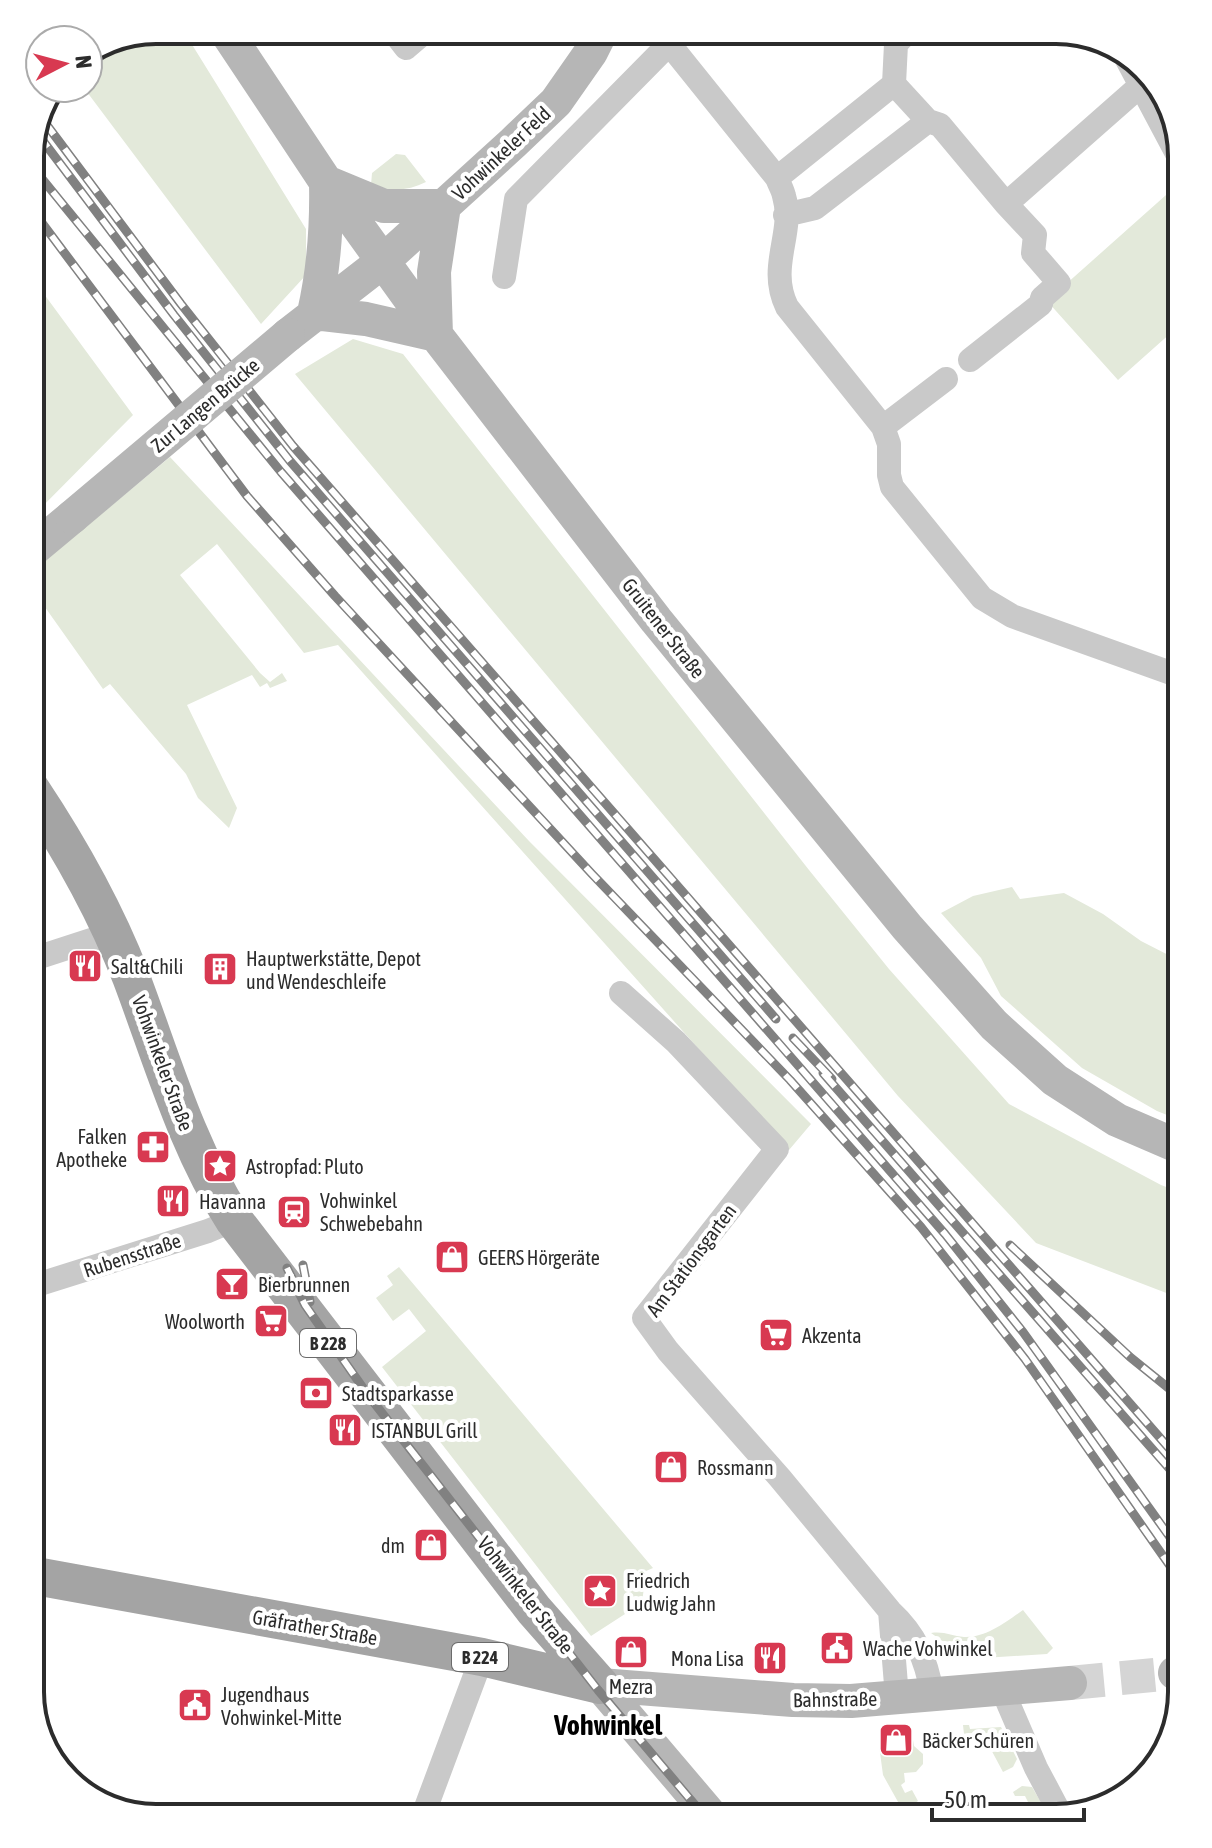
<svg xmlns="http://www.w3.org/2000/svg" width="1212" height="1848" font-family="'Asap Condensed',sans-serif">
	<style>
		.green { fill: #e3e9da }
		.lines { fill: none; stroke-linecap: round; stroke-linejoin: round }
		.secondary-tunnel { stroke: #d5d5d5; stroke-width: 34; stroke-dasharray: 34 17; stroke-linecap: butt }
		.street { stroke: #c9c9c9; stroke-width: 24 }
		.secondary { stroke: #b6b6b6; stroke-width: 34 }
		.primary { stroke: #a4a4a4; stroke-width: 38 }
		.rail-casing { stroke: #818181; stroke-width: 9 }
		.rail { stroke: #fff; stroke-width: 6; stroke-dasharray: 18; stroke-linecap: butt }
		.secondary-bridge { stroke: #b6b6b6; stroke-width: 34 }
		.labels { text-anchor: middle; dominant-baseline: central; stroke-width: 8; stroke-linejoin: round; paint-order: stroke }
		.shield { fill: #fff; stroke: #6b6b6b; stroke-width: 2 }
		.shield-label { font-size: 18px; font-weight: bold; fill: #2c2c2c }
		.street-label { font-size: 20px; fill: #2c2c2c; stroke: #fff }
		.poi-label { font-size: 20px; fill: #2c2c2c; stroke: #fff; text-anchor: start }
		.district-label { font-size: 28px; font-weight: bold; fill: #000; stroke: #fff }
		.rim { fill: none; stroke: #2c2c2c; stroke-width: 4 }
	</style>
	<rect width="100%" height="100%" fill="#fff"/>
	<!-- green -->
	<path class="green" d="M 156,30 L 183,30 L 306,229 L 306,275 L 261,324 L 84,88 L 88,88 L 88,58 Z
		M 396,154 L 405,155 L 426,182 C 408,191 391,192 371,185 L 372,173 Z
		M 1175,187 L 1182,203 L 1182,323 L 1118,380 L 1047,301 Z
		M 30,275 L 133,415 L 30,519 L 30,366 L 38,352 L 30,322 Z
		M 353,339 L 403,354 L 809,870 L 889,969 L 1009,1104 L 1161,1185 L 1182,1193 L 1182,1299 L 1036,1243 L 898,1096 L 295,374 Z
		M 170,457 L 529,841 L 811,1124 L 789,1150 L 338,645 L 304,653 L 217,544 L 180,575 L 260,673 L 270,682 L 282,673 L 287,681 L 270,688 L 267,683 L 260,687 L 252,675 L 187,705 L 237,808 L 229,828 L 198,798 L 186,774 L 110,684 L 103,689 L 30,586 L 30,573 Z
		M 1012,887 L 1020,899 L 1064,893 L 1103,914 L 1141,941 L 1182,962 L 1182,1121 L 1157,1111 L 1082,1068 L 1001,996 L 981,958 L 941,913 L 973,896 Z
		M 399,1267 L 653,1568 L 646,1571 L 642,1603 L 591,1636 L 382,1367 L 426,1331 L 409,1309 L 393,1321 L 376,1298 L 393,1285 L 387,1276 Z
		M 1023,1610 L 1053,1648 L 1047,1654 L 968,1659 L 931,1633 C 944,1631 952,1636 964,1637 C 986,1638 1006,1622 1023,1610 Z
		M 963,1725 L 969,1725 L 970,1729 L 1001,1727 L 1017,1759 L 1013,1767 L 1003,1772 L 987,1742 L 972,1743 L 964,1734 Z
		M 908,1728 L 912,1734 L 914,1746 L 923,1754 L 923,1764 L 916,1772 L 904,1773 L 905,1782 L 901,1785 L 905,1793 L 912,1790 L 918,1801 L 915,1803 L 923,1818 L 907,1818 L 883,1775 L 879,1745 L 895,1751 L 901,1738 L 898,1731 Z
		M 1022,1786 L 1032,1787 L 1046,1811 L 1044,1818 L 1036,1818 L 1025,1796 L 1015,1796 L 1013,1792 Z"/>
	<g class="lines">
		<!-- secondary-tunnel -->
		<path class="secondary-tunnel" d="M 1070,1683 L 1175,1673"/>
		<!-- street -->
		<path class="street" d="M 392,30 L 406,48 L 427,30
			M 658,30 L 777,178 C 779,184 783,190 784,196 C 795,233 767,266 787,307 L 883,427 L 889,444 L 889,475 L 892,487 L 982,598 L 1012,616 L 1182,677
			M 1122,50 L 1182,163
			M 894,84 L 896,44 L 909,30
			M 928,121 L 940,125 L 1006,204
			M 777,178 L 894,84 L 928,121 L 815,208 L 785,215
			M 504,277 L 516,199 L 669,44
			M 970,360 L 1041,304 L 1042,298 L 1059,283 L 1033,253 L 1035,235 L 1006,204 L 1140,86
			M 883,427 L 946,379
			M 30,960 L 113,933
			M 621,993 L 676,1042 L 777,1149 L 644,1318 L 668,1351 L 780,1478 L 890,1611 C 916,1635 926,1659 932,1693
			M 30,1287 L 208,1231 L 234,1220
			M 890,1611 L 897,1697
			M 1002,1689 L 1036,1768 L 1062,1817
			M 422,1818 L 482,1657"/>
		<!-- secondary -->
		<path class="secondary" d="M 225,30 L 326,182 L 436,335 L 656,620 L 907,927 L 994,1025 L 1055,1080 L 1117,1120 L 1182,1148
			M 326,182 L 384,206 L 444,206
			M 314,313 C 324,269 327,227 326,182
			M 314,313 L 366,319 L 436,335
			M 288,335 L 382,262 L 513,143 L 556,102 L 591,52 L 602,30
			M 436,335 L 434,272 L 444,206
			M 30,552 L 72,517
			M 1175,1673 L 1182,1672
			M 600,1685 L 793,1700 L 851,1701 L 1070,1683
			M 600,1685 L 713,1818"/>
		<!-- primary -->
		<path class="primary" d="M 30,788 C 70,848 105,910 131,977 C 162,1059 186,1145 234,1220 L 534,1610 L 600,1685
			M 30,1575 L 482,1657 L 600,1685"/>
		<!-- rail casing -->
		<g class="rail-casing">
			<path id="rail" d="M 43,120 L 181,304 L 293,446 L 1182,1463
				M 37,133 L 174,315 L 290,461 L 776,1019
				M 30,164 L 281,472 L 945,1234 L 1023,1332 L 1182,1554
				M 30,207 L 247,496 L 335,596 L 592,874 L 790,1080 L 921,1227 L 1025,1359 L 1182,1583
				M 793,1038 L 832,1079
				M 823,1073 L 1182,1483
				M 1010,1245 L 1130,1357 L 1182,1399
				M 303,1265 L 310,1302
				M 287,1268 L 305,1305 L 368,1395 L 598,1690 L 706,1818"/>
		</g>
		<!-- rail -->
		<use href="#rail" class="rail"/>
		<!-- secondary-bridge -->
		<path class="secondary-bridge" d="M 72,517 L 288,335"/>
	</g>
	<!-- icons -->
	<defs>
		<g id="restaurant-square" transform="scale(1.8)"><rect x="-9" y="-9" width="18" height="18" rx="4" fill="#d83951" stroke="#fff"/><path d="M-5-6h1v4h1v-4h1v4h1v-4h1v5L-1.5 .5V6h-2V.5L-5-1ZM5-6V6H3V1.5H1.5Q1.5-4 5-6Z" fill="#fff"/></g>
		<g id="building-square" transform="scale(1.8)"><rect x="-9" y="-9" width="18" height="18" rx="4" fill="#d83951" stroke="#fff"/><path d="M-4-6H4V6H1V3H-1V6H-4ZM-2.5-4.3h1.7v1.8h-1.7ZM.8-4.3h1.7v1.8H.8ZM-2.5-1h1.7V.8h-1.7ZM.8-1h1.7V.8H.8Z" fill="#fff"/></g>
		<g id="pharmacy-square" transform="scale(1.8)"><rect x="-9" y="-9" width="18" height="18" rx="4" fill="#d83951" stroke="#fff"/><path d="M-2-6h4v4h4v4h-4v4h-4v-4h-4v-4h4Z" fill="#fff"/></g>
		<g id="sight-square" transform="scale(1.8)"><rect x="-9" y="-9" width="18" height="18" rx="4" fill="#d83951" stroke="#fff"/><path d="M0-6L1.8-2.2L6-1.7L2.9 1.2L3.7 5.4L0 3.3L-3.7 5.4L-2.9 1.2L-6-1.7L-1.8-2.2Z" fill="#fff"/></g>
		<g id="station-square" transform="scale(1.8)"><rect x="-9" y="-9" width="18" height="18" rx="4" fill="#d83951" stroke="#fff"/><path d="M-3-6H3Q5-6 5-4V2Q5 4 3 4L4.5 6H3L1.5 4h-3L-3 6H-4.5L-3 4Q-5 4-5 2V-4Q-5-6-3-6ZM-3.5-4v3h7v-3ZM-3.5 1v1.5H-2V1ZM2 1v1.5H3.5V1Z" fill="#fff"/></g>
		<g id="shop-square" transform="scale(1.8)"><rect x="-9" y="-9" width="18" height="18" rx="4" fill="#d83951" stroke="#fff"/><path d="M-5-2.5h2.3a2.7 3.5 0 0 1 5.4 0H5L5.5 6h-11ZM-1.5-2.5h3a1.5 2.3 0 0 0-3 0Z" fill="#fff"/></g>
		<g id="bar-square" transform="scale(1.8)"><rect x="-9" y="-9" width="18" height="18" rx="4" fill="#d83951" stroke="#fff"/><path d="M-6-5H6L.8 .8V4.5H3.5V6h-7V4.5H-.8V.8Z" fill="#fff"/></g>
		<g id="supermarket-square" transform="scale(1.8)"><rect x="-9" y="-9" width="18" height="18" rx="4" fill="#d83951" stroke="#fff"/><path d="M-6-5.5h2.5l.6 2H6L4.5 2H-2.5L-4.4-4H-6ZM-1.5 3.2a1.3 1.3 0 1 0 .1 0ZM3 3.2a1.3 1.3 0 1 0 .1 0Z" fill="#fff"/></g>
		<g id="bank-square" transform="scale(1.8)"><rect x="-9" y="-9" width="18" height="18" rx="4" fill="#d83951" stroke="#fff"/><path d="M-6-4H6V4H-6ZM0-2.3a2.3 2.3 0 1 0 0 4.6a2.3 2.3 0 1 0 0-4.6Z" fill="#fff"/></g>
		<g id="civic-square" transform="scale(1.8)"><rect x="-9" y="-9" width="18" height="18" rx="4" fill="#d83951" stroke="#fff"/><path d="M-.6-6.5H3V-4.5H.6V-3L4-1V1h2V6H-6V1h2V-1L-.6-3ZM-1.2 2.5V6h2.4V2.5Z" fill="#fff"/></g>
	</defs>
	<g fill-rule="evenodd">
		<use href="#restaurant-square" x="85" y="966"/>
		<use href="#building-square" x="220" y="969"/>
		<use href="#pharmacy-square" x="153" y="1147"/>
		<use href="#sight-square" x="220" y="1166"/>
		<use href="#restaurant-square" x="173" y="1201"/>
		<use href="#station-square" x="294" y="1212"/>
		<use href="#shop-square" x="452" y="1257"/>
		<use href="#bar-square" x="232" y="1284"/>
		<use href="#supermarket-square" x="271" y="1321"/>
		<use href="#supermarket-square" x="776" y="1335"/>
		<use href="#bank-square" x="316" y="1393"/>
		<use href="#restaurant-square" x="345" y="1430"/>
		<use href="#shop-square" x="671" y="1467"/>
		<use href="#shop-square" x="431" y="1545"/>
		<use href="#sight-square" x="600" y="1591"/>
		<use href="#civic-square" x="837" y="1648"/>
		<use href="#shop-square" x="631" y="1652"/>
		<use href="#restaurant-square" x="770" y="1658"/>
		<use href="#civic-square" x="195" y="1705"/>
		<use href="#shop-square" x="896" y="1740"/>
	</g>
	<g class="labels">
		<!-- shield labels -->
		<g class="shield">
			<rect x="300" y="1329" width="56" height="28" rx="6"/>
			<rect x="452" y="1643" width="56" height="28" rx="6"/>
		</g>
		<g class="shield-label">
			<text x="328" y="1343">B 228</text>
			<text x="480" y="1657">B 224</text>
		</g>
		<!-- street labels -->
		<g class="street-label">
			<text transform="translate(501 153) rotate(-43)">Vohwinkeler Feld</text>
			<text transform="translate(205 405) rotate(-40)">Zur Langen Brücke</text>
			<text transform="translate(664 628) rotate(52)">Gruitener Straße</text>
			<text transform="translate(163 1063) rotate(70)">Vohwinkeler Straße</text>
			<text transform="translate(132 1255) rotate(-18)">Rubensstraße</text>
			<text transform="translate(691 1260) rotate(-53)">Am Stationsgarten</text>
			<text transform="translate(526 1595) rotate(52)">Vohwinkeler Straße</text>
			<text transform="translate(315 1627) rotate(10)">Gräfrather Straße</text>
			<text transform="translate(835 1699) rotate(-1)">Bahnstraße</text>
		</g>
		<!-- poi labels -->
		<g class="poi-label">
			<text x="246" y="958">Hauptwerkstätte, Depot<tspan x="246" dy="23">und Wendeschleife</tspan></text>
			<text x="111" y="966">Salt&amp;Chili</text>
			<text x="127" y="1136" text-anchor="end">Falken<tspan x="127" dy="23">Apotheke</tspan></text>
			<text x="246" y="1166">Astropfad: Pluto</text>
			<text x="320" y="1200">Vohwinkel<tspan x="320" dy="23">Schwebebahn</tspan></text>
			<text x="199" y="1201">Havanna</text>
			<text x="478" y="1257">GEERS Hörgeräte</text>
			<text x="258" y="1284">Bierbrunnen</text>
			<text x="245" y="1321" text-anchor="end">Woolworth</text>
			<text x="802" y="1335">Akzenta</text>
			<text x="342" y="1393">Stadtsparkasse</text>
			<text x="371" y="1430">ISTANBUL Grill</text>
			<text x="697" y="1467">Rossmann</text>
			<text x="405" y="1545" text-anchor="end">dm</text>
			<text x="626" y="1580">Friedrich<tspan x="626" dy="23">Ludwig Jahn</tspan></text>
			<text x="863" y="1648">Wache Vohwinkel</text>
			<text x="744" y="1658" text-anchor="end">Mona Lisa</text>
			<text x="631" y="1686" text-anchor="middle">Mezra</text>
			<text x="221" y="1694">Jugendhaus<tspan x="221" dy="23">Vohwinkel-Mitte</tspan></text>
			<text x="922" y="1740">Bäcker Schüren</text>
		</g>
		<!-- district labels -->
		<g class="district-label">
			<text x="608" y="1725">Vohwinkel</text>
		</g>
	</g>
	<!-- crop -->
	<path d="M0 0H1212V1848H0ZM156 44H1056A112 112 0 0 1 1168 156V1692A112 112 0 0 1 1056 1804H156A112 112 0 0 1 44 1692V156A112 112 0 0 1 156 44Z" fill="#fff" fill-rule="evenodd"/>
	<path class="rim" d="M156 44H1056A112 112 0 0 1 1168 156V1692A112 112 0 0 1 1056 1804H156A112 112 0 0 1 44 1692V156A112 112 0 0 1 156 44Z"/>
	<!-- north arrow -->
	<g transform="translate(64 64) rotate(84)"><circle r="38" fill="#ffffff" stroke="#ababab" stroke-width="2"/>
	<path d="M0-6L14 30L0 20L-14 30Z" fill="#d83951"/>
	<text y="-12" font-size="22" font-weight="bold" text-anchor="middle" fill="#2c2c2c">N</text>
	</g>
	<!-- scale -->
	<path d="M932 1808v12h152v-12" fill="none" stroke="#2c2c2c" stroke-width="4"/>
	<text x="944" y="1808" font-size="24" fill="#2c2c2c" stroke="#ffffff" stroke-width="6" paint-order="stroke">50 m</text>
</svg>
